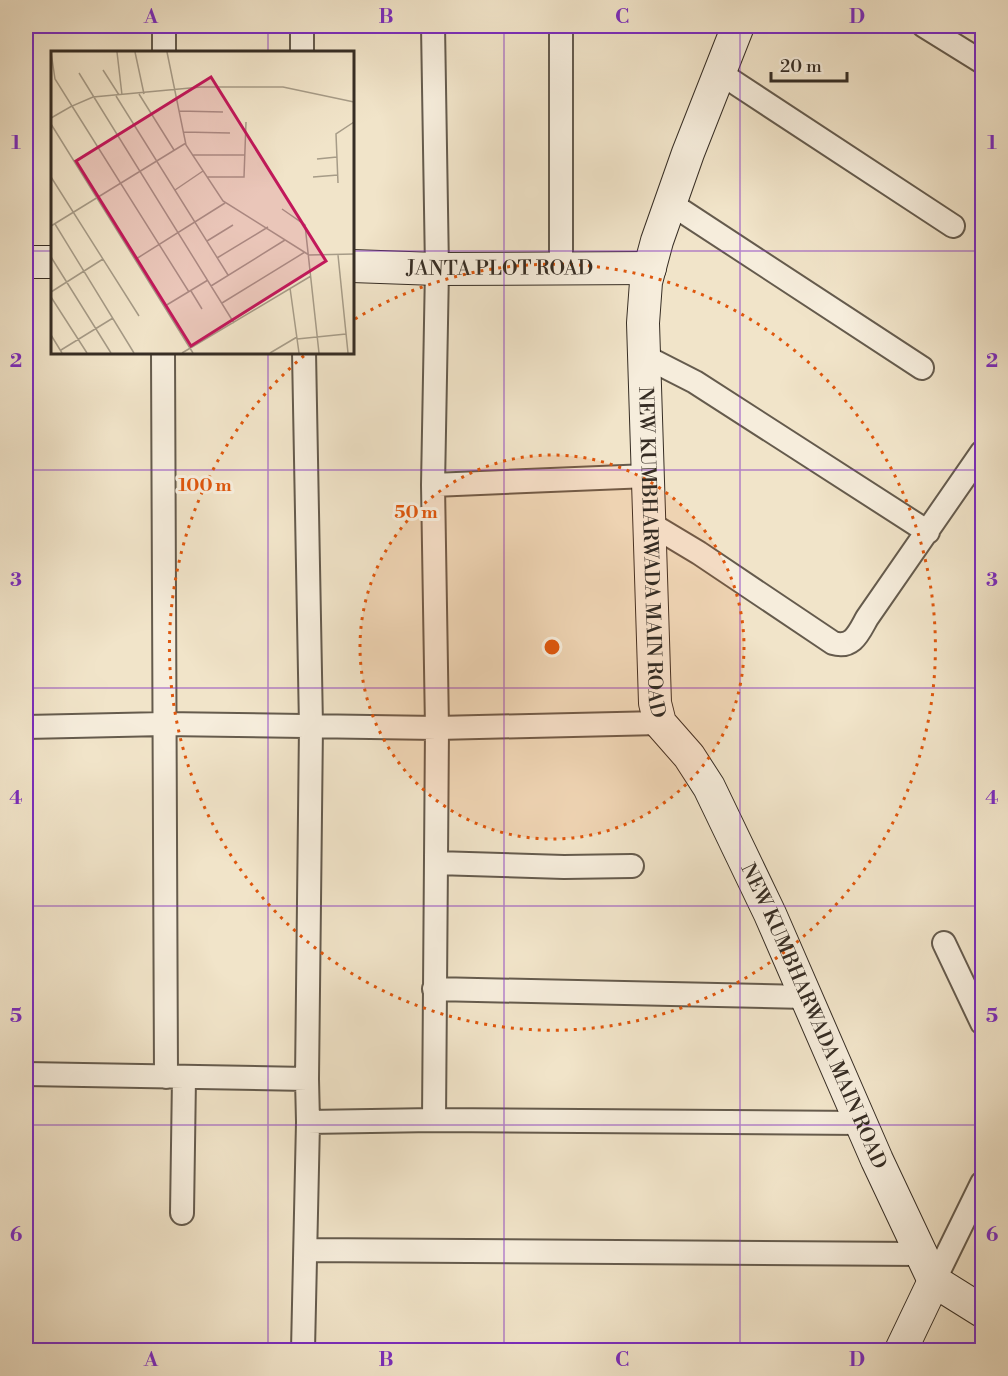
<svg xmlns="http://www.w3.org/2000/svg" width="1008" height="1376" font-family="'Libre Bodoni',serif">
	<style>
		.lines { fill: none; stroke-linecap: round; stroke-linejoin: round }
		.street-casing { stroke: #655b4d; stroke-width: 26 }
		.secondary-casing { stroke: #362d24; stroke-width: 34 }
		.street { stroke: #f6eddc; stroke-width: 22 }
		.secondary { stroke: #f6eddc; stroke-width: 32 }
		.grid { fill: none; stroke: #7b2cbf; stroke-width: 1.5; stroke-opacity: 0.55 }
		.ring { fill: none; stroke: #df570d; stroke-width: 3; stroke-dasharray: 3 6 }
		.labels { text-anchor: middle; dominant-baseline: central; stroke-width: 6; stroke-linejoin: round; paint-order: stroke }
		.street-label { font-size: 20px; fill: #362d24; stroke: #f6eddc }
		.inset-road { fill: none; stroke: #a69b87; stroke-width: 1.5 }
		.view { fill: #c2185b; fill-opacity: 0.15; stroke: #c2185b; stroke-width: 3 }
		.inset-edge { fill: none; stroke: #362d24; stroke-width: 3 }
		.centre { fill: #df570d; stroke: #f6eddc; stroke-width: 3 }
		.ring-label { font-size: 18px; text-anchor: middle; font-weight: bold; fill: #df570d; stroke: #f6eddc; stroke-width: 6; stroke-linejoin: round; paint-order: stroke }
		.neatline { fill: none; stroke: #7b2cbf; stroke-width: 2 }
		.grid-label { font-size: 20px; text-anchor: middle; font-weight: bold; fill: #7b2cbf }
	</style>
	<rect width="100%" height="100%" fill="#f1e4c9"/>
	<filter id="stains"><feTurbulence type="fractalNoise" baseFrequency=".00333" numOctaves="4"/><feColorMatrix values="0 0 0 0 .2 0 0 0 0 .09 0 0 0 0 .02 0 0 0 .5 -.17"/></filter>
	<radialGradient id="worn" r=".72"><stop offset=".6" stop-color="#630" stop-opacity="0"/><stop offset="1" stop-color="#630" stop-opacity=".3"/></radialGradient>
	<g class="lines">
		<!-- street casing -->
		<g class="street-casing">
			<path id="street" d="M 302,26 L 302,52
				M 433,26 L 437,269 L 433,485 L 437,728 L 434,1120
				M 561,26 L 561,267
				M 924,26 L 982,62
				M 164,52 L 164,26
				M 720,73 L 953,226
				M 670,203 L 922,368
				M 163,352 L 166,1077
				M 644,356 L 695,382 L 928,532
				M 433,485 L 648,476
				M 649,523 L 699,553 L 833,643 C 853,649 859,632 867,618 L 982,452
				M 26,727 L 164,724 L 437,728 L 660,723
				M 436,863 L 564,867 L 632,866
				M 944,943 L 982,1023
				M 434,989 L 806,997
				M 26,1074 L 307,1079
				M 308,1122 L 434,1120 L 861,1123
				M 182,1213 L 184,1078
				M 306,1250 L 921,1254
				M 934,1281 L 982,1183
				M 303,1350 L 308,1122 L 307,1079 L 311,726 L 304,352"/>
		</g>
		<!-- secondary casing -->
		<g class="secondary-casing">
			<g id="secondary">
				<path id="s1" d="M 738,26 L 688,153 L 657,241 L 646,282 L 643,323 L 655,703 L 660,723 L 689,756 L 709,787 L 770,914 L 877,1160 L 934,1281"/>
				<path d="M 26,262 L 52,262"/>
				<path id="s2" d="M 352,266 L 437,269 L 650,268"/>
				<path d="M 934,1281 L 982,1311"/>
				<path d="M 901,1350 L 934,1281"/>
			</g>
		</g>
		<!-- street -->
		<use href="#street" class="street"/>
		<!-- secondary -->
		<use href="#secondary" class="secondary"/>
	</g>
	<!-- grid -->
	<path class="grid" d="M 268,26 L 268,52M 504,26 L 504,1350M 740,26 L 740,1350M 26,251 L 52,251M 352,251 L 982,251M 268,352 L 268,1350M 26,470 L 982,470M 26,688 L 982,688M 26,906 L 982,906M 26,1125 L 982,1125"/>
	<!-- distance rings -->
	<circle cx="552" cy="647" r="192" fill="#df570d" fill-opacity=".12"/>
	<g class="ring">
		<circle cx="552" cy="647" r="192"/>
		<path d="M355 319A383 383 0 1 1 306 354"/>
	</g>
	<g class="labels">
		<!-- street labels -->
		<g class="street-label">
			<text stroke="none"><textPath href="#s2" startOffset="148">JANTA PLOT ROAD</textPath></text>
			<text stroke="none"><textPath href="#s1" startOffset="543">NEW KUMBHARWADA MAIN ROAD</textPath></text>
			<text stroke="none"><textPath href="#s1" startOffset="1047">NEW KUMBHARWADA MAIN ROAD</textPath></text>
		</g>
	</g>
	<!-- overview -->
	<g transform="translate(51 51)">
		<rect width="303" height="303" fill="#f1e4c9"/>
		<path class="inset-road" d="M 66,1 L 71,44M 84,1 L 93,43M 116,1 L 135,94 L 172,150 L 258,204M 52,19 L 68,44M 28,22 L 183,272M 88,43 L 123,99M 65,45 L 177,224M 128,60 L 172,61M 0,67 L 21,55 L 4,28 L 0,1M 0,73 L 142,302M 132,81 L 179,82M 141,104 L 194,104M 266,108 L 286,106M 0,126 L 88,265M 156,126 L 193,126 L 195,71M 262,126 L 287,124M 287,132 L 285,83 L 303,71M 124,139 L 152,120M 231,158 L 254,174 L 268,302M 4,173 L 83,302M 0,175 L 135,92M 156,190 L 182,174M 258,204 L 303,203M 287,204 L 297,302M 0,206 L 60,302M 166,207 L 217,176M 85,208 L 174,152M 160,235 L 234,189M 239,237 L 248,302M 140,240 L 151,258M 0,241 L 52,208M 138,241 L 21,55 L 42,46 L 150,36 L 232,36 L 303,51M 0,246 L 36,302M 171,252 L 254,201M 114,255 L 157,229M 0,284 L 11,302M 246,288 L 295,283M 10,299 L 62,267M 131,302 L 260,225M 219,302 L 246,286"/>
		<path class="view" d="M 160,26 L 275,210 L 140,295 L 25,110 Z"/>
		<rect width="303" height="303" class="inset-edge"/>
	</g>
	<circle cx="552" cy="647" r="9" class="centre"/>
	<g class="ring-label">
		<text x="205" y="491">100 m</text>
		<text x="416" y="518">50 m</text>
	</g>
	<!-- margin -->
	<rect width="1008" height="1376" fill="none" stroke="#f1e4c9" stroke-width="66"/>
	<!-- scale -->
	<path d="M771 72v9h76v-9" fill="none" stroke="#362d24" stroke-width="3"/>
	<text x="780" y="72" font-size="18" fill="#362d24" stroke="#f6eddc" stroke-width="4.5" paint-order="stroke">20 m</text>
	<rect x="33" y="33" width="942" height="1310" class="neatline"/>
	<g class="grid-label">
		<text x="151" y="23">A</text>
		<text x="386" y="23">B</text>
		<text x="622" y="23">C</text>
		<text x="857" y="23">D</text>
		<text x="16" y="149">1</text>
		<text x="992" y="149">1</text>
		<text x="16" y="367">2</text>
		<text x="992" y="367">2</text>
		<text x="16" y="586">3</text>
		<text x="992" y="586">3</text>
		<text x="16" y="804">4</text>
		<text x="992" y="804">4</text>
		<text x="16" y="1022">5</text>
		<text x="992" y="1022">5</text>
		<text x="16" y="1241">6</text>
		<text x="992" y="1241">6</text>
		<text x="151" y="1366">A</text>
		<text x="386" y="1366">B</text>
		<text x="622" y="1366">C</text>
		<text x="857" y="1366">D</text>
	</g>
	<rect width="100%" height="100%" filter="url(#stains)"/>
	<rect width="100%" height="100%" fill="url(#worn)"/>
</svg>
